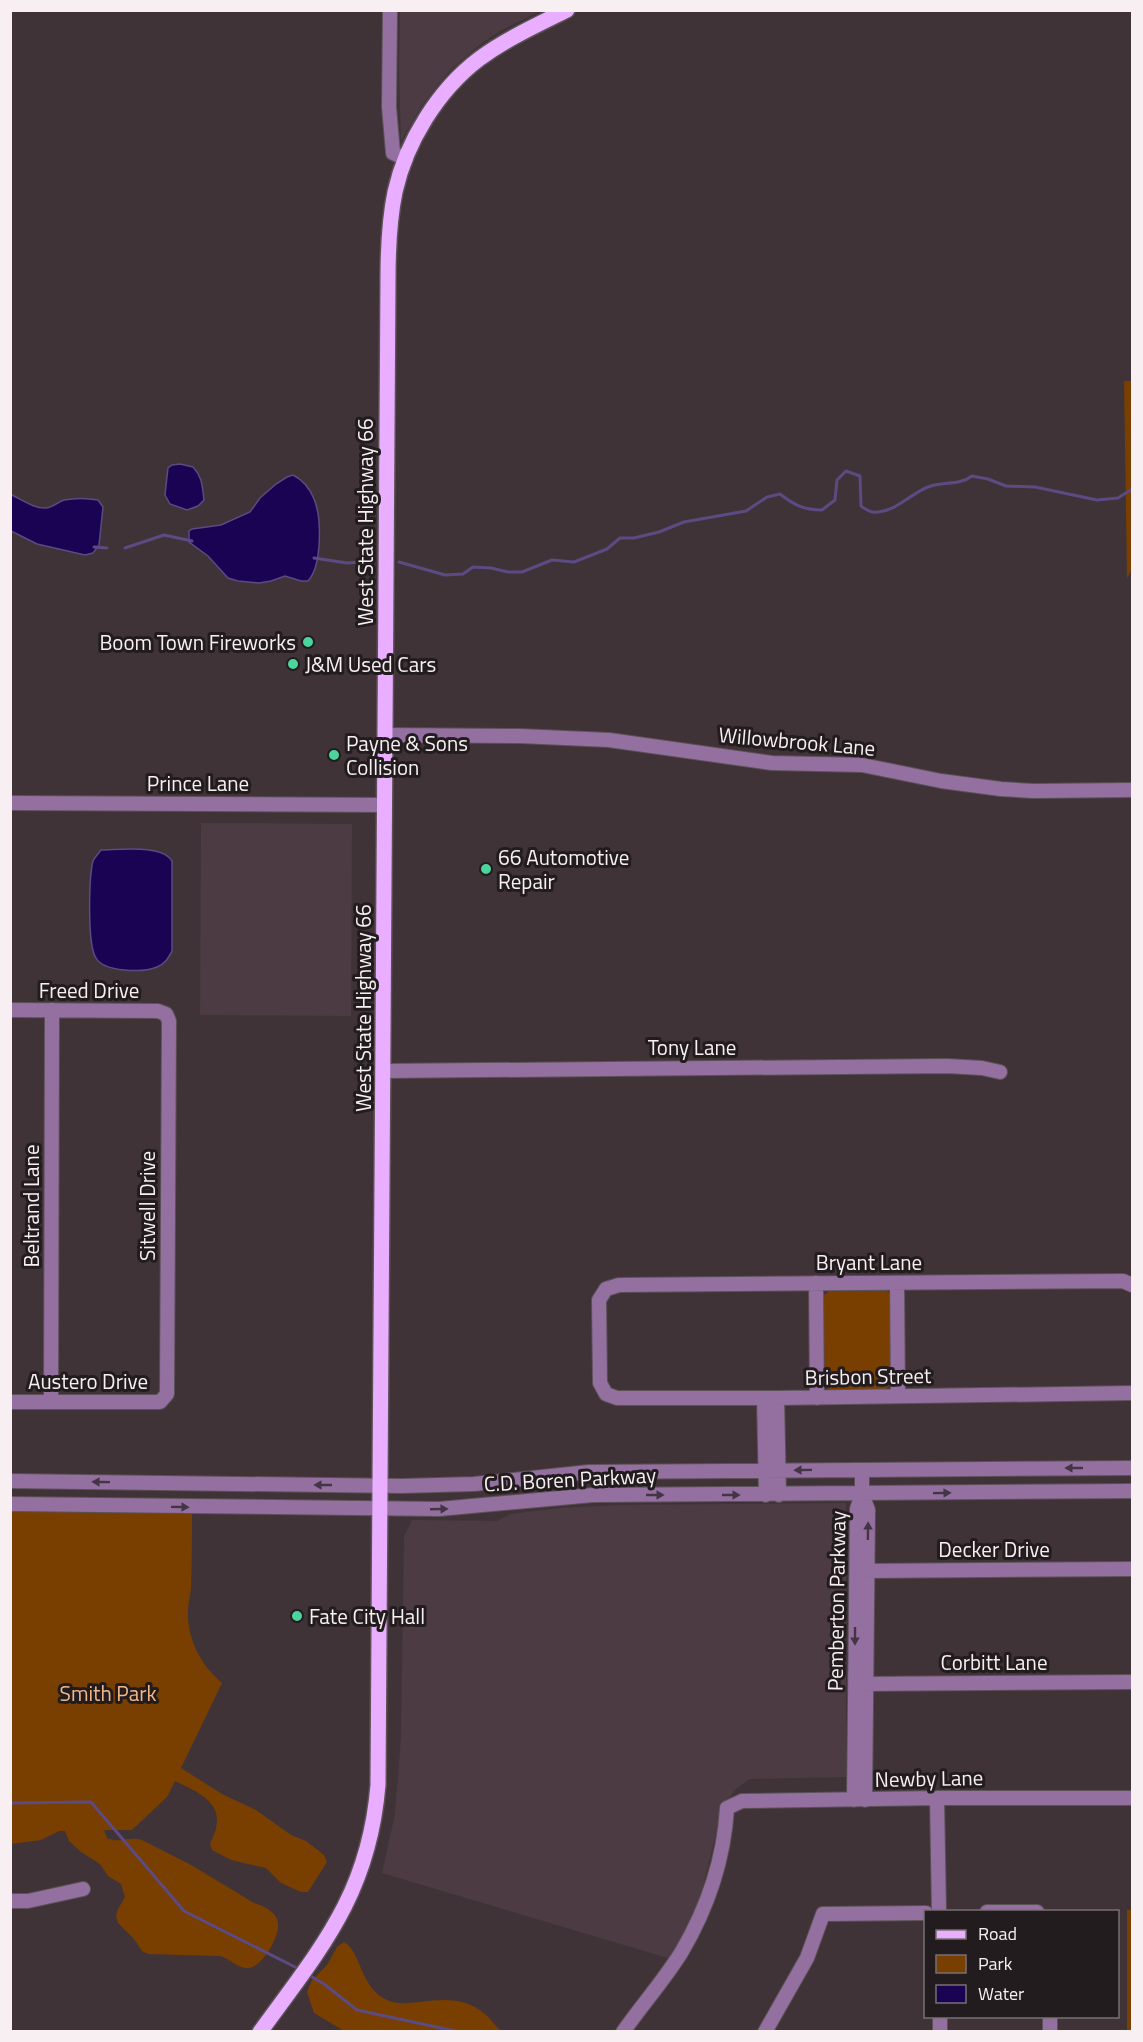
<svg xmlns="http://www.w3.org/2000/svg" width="1143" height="2042" font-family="'Titillium Web',sans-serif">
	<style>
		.built { fill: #4d3b43 }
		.green { fill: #783f00 }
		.water { fill: #190352; stroke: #5c4a82; stroke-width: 1.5 }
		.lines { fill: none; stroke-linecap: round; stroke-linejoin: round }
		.stream { stroke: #5c4a82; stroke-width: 3 }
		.minor-casing { stroke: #5c5156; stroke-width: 16 }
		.major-casing { stroke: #5c5156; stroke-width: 18 }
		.minor { stroke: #9470a1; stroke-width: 14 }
		.major { stroke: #e9aeff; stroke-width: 15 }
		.oneway { fill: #443546 }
		.poi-dot { fill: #4bd49b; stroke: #221c1f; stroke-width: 2 }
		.labels { text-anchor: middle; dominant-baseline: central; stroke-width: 6; stroke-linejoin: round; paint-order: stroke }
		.street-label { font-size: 21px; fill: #f7eff2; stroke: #221c1f }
		.poi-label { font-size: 21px; fill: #f7eff2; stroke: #221c1f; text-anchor: start }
		.park-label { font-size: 21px; fill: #f3b787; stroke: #221c1f }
	</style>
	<rect width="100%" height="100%" fill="#3f3338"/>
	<!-- built -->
	<path class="built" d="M 400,11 L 400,10 L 540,11 L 500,31 L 482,43 L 450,70 L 422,105 L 401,141 L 399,73 Z
		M 201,823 L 352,824 L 351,1016 L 200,1015 Z
		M 846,1503 L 846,1777 L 749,1779 L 735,1790 L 722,1809 L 698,1907 L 671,1959 L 382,1873 L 395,1814 L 401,1737 L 404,1536 L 412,1520 L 497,1521 L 510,1514 L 561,1508 L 618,1505 Z"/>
	<!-- green -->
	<path class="green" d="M 1124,381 L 1132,381 L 1132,570 L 1127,578 Z
		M 830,1290 L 885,1290 L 890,1293 L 891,1384 L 885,1390 L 830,1390 L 825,1386 L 823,1296 Z
		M 11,1511 L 192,1513 C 192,1538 192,1563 191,1587 C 191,1595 188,1602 188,1610 C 187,1639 200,1664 222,1683 L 181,1768 L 222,1794 L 256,1810 L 291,1835 L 306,1841 L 324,1855 L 327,1862 L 308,1892 L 301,1892 L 281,1883 L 266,1868 L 231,1860 L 212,1850 L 210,1843 C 230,1806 204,1795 175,1781 L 167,1797 L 132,1830 L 104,1830 L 107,1838 C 118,1844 130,1836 142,1840 L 193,1866 L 254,1903 C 264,1906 277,1912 278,1923 C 280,1936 263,1966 249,1968 C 238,1969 230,1959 220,1956 L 148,1954 L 142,1951 L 134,1939 L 118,1923 L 116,1916 L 118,1909 L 125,1897 L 121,1884 L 108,1876 L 100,1864 L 81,1852 L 69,1841 L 65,1831 L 59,1831 L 41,1840 L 11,1844 Z
		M 1127,1910 L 1132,1910 L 1132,2032 L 1127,2031 Z
		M 344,1942 C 361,1951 360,1988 387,2000 C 397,2005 408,2003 419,2002 C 444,1999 465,1997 485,2014 C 491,2019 495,2026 501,2031 L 344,2031 L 314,2013 L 307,1992 L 312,1980 L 327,1965 L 337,1947 Z"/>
	<!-- water -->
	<path class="water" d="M 180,464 L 193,467 C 203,478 202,486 204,500 L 198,506 L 187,510 L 170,504 L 165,495 L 168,468 L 172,465 Z
		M 293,475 C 303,480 310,489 314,499 C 322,518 322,566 308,581 L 301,581 L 285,576 L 271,581 L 259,583 L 238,581 L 228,578 L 208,556 L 189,542 L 189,531 L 192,529 L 221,525 L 250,512 L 260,498 L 276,484 L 287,477 Z
		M 10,494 C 21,499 34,509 46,508 C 52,508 58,502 64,500 C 74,498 87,498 98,500 L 103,507 L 99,545 L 93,553 L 85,555 L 37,544 L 11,531 Z
		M 101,850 C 119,850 162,844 172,861 L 172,951 C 168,958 165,964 157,967 C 143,973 104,972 96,958 C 87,945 89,877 93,861 C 95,857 98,854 101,850 Z"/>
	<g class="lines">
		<!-- stream -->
		<path class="stream" d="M 94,547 L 107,548
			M 125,548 L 164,535 L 192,541
			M 314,558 L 347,563 L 373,561
			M 399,562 L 445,575 L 463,574 L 473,567 L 491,568 L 508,572 L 522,572 L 552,560 L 574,562 L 607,549 L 620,538 L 634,538 L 659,532 L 684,522 L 746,511 L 767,497 L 780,494 C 794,505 804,510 822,510 L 835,500 L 837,480 L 846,471 L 860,476 L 861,506 C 867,510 871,513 878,512 C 898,510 910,494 928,487 C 943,481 959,486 972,476 L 988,479 L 1006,486 L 1035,487 L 1097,500 L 1118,498 L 1132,489
			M 10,1803 L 91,1802 L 184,1911 L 299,1969
			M 307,1974 L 324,1984 L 357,2010 L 460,2032"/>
		<!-- minor casing -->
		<g class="minor-casing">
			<path id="minor" d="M 390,10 L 389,107 L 393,153 L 406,159
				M 385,735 L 520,736 L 609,740 L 772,763 L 862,765 L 941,781 L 1001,789 L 1033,791 L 1132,790
				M 10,803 L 385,805
				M 10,1010 L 158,1011 L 166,1014 L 169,1021 L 167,1394 L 160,1402 L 10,1402
				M 383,1071 L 947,1066 L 982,1068 L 1000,1072
				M 816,1283 L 817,1398
				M 897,1283 L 898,1396
				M 1132,1285 L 1123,1281 L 619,1285 L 606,1289 L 599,1300 L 600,1383 L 606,1394 L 617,1398 L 777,1398 L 1132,1393
				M 764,1398 L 766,1495
				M 777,1398 L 779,1495
				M 51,1402 L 52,1010
				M 862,1470 L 862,1494 L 868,1510 L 865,1800
				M 10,1481 L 402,1486 L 474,1484 L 589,1472 L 1132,1468
				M 10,1504 L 439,1509 L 593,1495 L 1132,1491
				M 860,1571 L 1132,1569
				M 859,1684 L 1132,1682
				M 937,1798 L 939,1912
				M 854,1800 L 857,1509 L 862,1494
				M 10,1901 L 28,1901 L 83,1889
				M 987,1912 L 1037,1912
				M 940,2016 L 940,2032
				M 623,2032 C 642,2005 664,1980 681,1953 C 707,1909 724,1859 727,1808 L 742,1801 L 937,1798 L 1132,1798
				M 765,2032 L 807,1958 L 823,1914 L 926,1913
				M 1050,2032 L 1050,2016"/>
		</g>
		<!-- major casing -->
		<g class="major-casing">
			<path id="major" d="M 260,2032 C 321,1948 369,1894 378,1785 L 388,279 C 388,250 389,221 395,192 C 406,142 438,90 479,59 C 506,39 537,25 567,10"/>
		</g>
		<!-- minor -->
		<use href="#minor" class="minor"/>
		<!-- major -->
		<use href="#major" class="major"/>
	</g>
	<!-- one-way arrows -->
	<defs><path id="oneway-solid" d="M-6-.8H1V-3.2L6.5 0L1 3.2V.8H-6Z" transform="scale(1.5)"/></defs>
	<g class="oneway">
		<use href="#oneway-solid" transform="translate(1074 1468) rotate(180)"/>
		<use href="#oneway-solid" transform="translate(803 1470) rotate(179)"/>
		<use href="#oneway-solid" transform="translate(101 1482) rotate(-179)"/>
		<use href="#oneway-solid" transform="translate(323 1485) rotate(-180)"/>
		<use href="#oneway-solid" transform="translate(942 1493) rotate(-1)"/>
		<use href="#oneway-solid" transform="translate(655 1495)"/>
		<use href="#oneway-solid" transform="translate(731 1495)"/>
		<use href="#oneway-solid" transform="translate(180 1507) rotate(1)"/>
		<use href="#oneway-solid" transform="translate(439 1509) rotate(-2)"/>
		<use href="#oneway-solid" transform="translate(868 1531) rotate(-89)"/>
		<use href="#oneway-solid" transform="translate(855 1636) rotate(90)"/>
	</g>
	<!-- markers -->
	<g class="poi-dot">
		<circle cx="308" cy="642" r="6"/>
		<circle cx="293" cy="664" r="6"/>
		<circle cx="334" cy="755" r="6"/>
		<circle cx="486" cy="869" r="6"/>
		<circle cx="297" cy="1616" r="6"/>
	</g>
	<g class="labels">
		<!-- street labels -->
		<g class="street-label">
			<text transform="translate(365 522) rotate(-90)">West State Highway 66</text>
			<text transform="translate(797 741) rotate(5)">Willowbrook Lane</text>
			<text x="198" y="783">Prince Lane</text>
			<text x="89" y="990">Freed Drive</text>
			<text transform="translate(363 1008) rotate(-90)">West State Highway 66</text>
			<text x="692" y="1047">Tony Lane</text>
			<text transform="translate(31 1206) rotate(-90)">Beltrand Lane</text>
			<text transform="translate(147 1206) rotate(-90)">Sitwell Drive</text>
			<text x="869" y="1262">Bryant Lane</text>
			<text transform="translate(868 1376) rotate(-1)">Brisbon Street</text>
			<text x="88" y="1381">Austero Drive</text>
			<text transform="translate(570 1479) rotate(-3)">C.D. Boren Parkway</text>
			<text x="994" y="1549">Decker Drive</text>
			<text transform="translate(836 1601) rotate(-89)">Pemberton Parkway</text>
			<text x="994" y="1662">Corbitt Lane</text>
			<text transform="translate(929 1778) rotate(-1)">Newby Lane</text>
		</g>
		<!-- poi labels -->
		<g class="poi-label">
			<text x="296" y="642" text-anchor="end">Boom Town Fireworks</text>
			<text x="305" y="664">J&amp;M Used Cars</text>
			<text x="346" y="743">Payne &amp; Sons<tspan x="346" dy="24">Collision</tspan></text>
			<text x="498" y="857">66 Automotive<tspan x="498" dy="24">Repair</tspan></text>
			<text x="309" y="1616">Fate City Hall</text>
		</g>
		<!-- park labels -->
		<g class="park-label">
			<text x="108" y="1693">Smith Park</text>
		</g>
	</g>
	<!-- border -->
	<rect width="1143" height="2042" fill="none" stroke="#f7eff2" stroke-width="24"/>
	<!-- legend -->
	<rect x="924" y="1910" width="195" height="108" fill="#221c1f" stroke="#777073" stroke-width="1.5"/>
	<rect x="936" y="1930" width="30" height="9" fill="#e9aeff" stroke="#777073" stroke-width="1.5"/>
	<text x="978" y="1940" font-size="18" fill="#f7eff2">Road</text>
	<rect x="936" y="1955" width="30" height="18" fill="#783f00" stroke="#777073" stroke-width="1.5"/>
	<text x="978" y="1970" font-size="18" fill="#f7eff2">Park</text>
	<rect x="936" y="1985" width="30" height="18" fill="#190352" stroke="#777073" stroke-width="1.5"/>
	<text x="978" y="2000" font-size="18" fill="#f7eff2">Water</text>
</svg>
